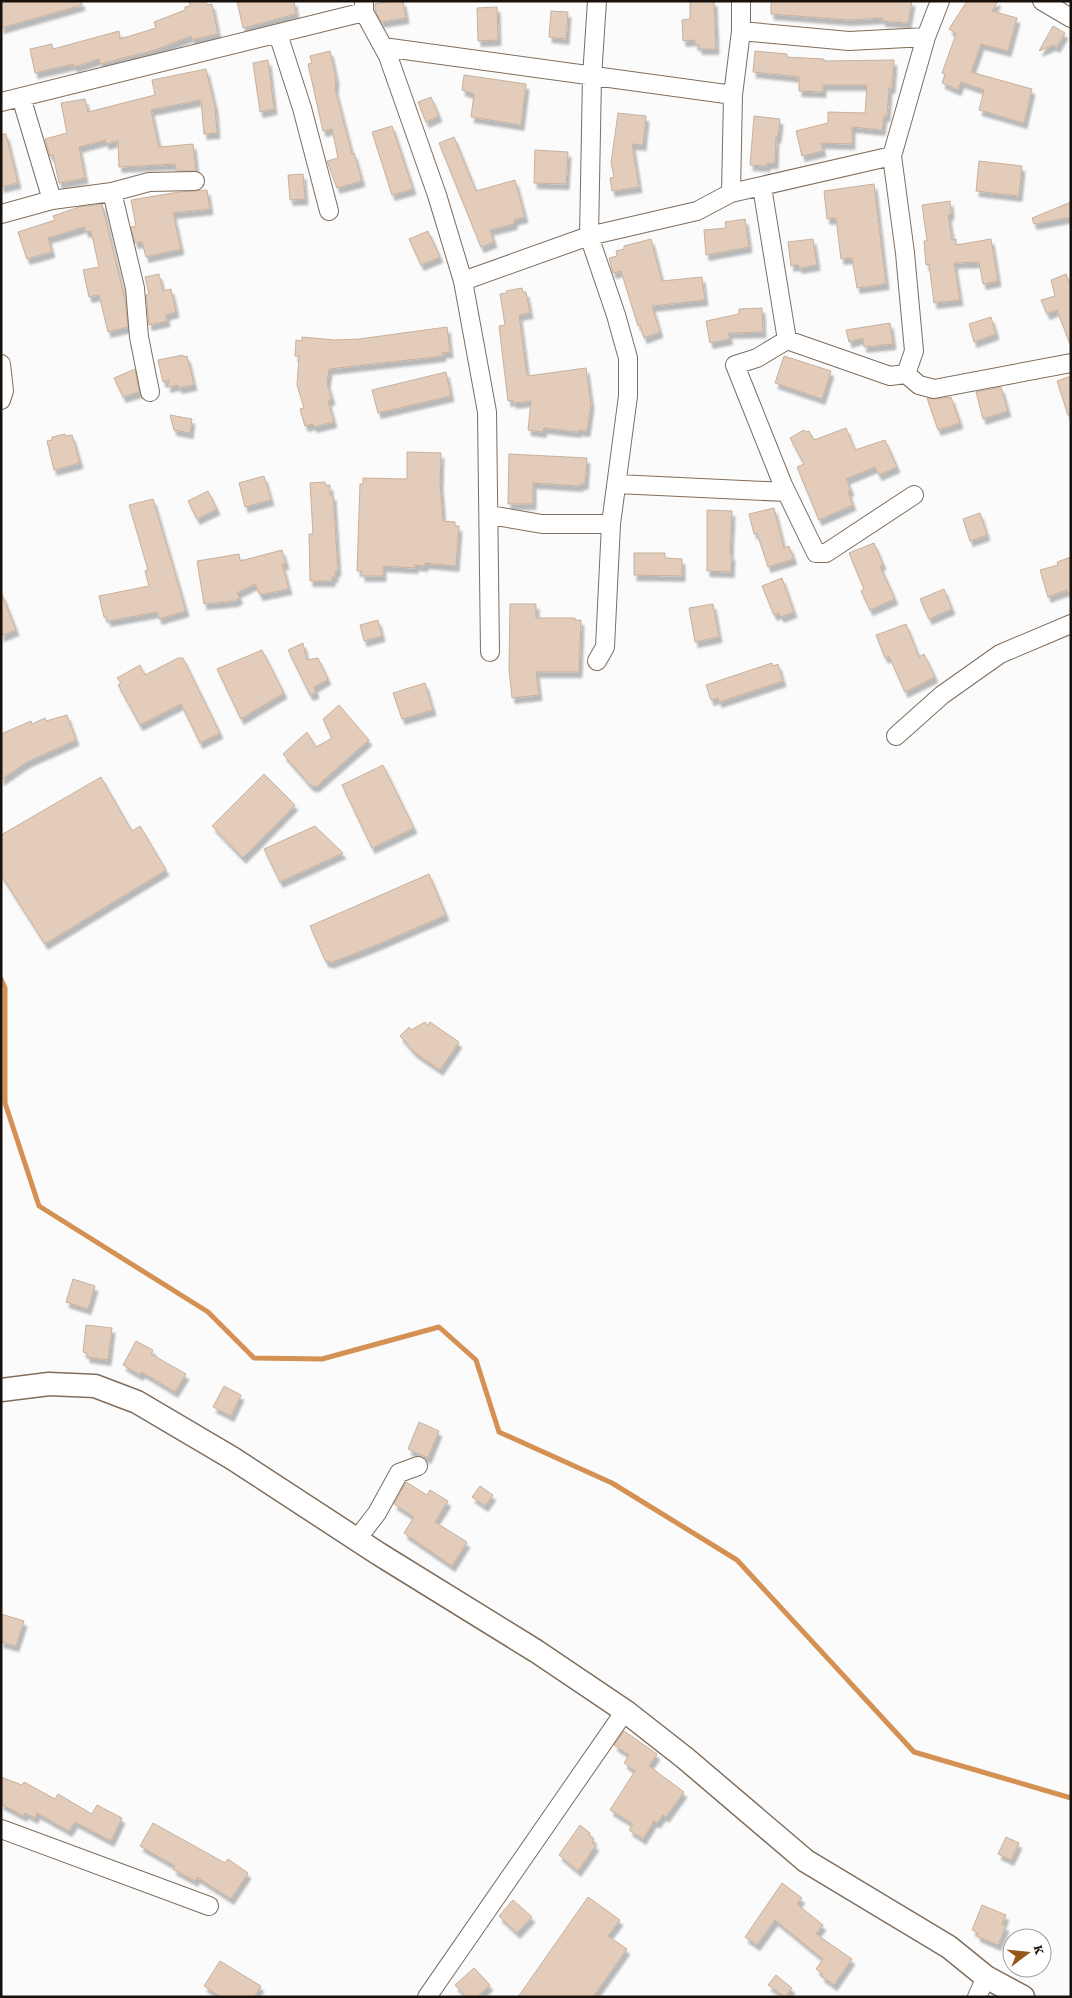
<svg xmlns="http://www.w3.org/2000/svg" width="1072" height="1998" font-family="'Crimson Pro',serif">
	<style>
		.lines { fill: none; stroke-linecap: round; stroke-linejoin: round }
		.stream { stroke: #d49153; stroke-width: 5 }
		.building { fill: #e3ccb9; stroke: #c7b19e; filter: url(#shadow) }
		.minor-casing { stroke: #816d5b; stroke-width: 20 }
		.tertiary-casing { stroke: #816d5b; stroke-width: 25 }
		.minor { stroke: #fff; stroke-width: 18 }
		.tertiary { stroke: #fff; stroke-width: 22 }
	</style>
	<defs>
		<filter id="shadow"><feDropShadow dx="3" dy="5.5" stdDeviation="1" flood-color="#0004"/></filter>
	</defs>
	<rect width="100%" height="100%" fill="#fbfbfb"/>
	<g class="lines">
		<!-- stream -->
		<path class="stream" d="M 1,979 L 5,988 L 5,1103 L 39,1206 L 208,1312 L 254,1358 L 322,1359 L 439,1327 L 476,1360 L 499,1432 L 612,1483 L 737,1560 L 914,1752 L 1071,1798"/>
	</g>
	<!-- building -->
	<path class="building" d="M 1,1 L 81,1 L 82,5 L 1,28 Z
		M 189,1 L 206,1 L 207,5 L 212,4 L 218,34 L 192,40 L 191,36 L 155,50 L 100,64 L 99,59 L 74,67 L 74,64 L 35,73 L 30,49 L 52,44 L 53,49 L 119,31 L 120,39 L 156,28 L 154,22 L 185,10 L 185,7 L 190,6 Z
		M 237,1 L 294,1 L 296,14 L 243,28 Z
		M 389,1 L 403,1 L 406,18 L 381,22 L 375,10 L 375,4 Z
		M 690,1 L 714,1 L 716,49 L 699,49 L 699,45 L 695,45 L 695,40 L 683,41 L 682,20 L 690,19 Z
		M 771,1 L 912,1 L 908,23 L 882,21 L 883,18 L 849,20 L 771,14 Z
		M 967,1 L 998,1 L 992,11 L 1017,18 L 1008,51 L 981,44 L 971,72 L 1032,89 L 1024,123 L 979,110 L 984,90 L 961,82 L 958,90 L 942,83 L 945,74 L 942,73 L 956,34 L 949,29 Z
		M 497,7 L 498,40 L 478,41 L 477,8 Z
		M 551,11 L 568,12 L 566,39 L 549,37 Z
		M 1053,26 L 1065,33 L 1057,47 L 1053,45 L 1039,51 Z
		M 330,51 L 336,78 L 335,89 L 352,154 L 354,153 L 362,181 L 337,188 L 327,161 L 338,158 L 332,129 L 323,131 L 308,64 L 312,63 L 310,56 Z
		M 755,51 L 787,54 L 787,57 L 824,59 L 824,61 L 894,60 L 892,88 L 889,88 L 887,116 L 884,116 L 882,130 L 852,127 L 852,144 L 821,143 L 823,151 L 802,156 L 796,131 L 828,123 L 828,112 L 865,113 L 867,85 L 823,85 L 823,92 L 799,91 L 799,77 L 753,72 Z
		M 268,60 L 274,109 L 260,112 L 253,63 Z
		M 206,69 L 215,107 L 217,133 L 204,134 L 201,100 L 151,110 L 159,147 L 193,144 L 196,171 L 176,171 L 175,164 L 119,167 L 118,141 L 106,144 L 105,140 L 79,147 L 85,178 L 59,183 L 53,155 L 50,156 L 45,139 L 67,133 L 61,103 L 85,99 L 88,112 L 155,95 L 152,80 Z
		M 464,75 L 526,84 L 521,125 L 471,117 L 474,94 L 462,90 Z
		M 431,97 L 439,116 L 426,122 L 418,102 Z
		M 618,113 L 646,116 L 643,145 L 632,144 L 639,187 L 612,191 L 610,178 L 614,177 L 611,163 Z
		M 754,116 L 780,119 L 778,137 L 776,137 L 775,163 L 767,163 L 767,166 L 750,165 Z
		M 392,126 L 413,189 L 392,195 L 372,132 Z
		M 1,134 L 6,134 L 18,183 L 1,187 Z
		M 454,137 L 476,191 L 515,180 L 525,217 L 514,220 L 514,224 L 490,230 L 494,242 L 481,247 L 439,143 Z
		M 535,150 L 568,152 L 566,184 L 534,183 Z
		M 979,161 L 1022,166 L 1019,196 L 976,191 Z
		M 303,174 L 305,199 L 290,200 L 288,175 Z
		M 874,184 L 886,284 L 857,288 L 852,258 L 841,259 L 836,218 L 827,219 L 824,191 Z
		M 207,190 L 210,209 L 173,213 L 181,249 L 146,257 L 142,242 L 135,243 L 131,227 L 136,226 L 131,200 L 179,192 Z
		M 950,201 L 951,214 L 948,215 L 952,240 L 956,239 L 956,245 L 991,239 L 998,281 L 983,284 L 979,262 L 954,263 L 960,300 L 934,303 L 929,264 L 926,265 L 924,241 L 927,241 L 922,205 Z
		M 1071,202 L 1071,217 L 1034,224 L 1032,218 Z
		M 102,204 L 125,300 L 128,327 L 108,332 L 99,295 L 89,297 L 83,270 L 99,267 L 91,231 L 86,232 L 84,227 L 48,238 L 52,252 L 27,259 L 18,232 L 55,220 L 53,216 L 79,207 Z
		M 745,219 L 749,247 L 706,255 L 704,230 L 726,228 L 725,222 Z
		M 428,231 L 440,257 L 421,265 L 409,239 Z
		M 651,239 L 662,281 L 702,277 L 705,300 L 652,306 L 660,332 L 644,338 L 640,325 L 638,326 L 621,271 L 613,273 L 609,258 L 617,256 L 616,251 L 624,249 L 624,246 Z
		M 813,239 L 817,265 L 799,268 L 798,265 L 791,266 L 788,242 Z
		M 159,274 L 163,291 L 171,289 L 176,312 L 166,315 L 167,321 L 149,325 L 146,295 L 149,294 L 145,277 Z
		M 1066,274 L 1071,286 L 1070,344 L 1057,310 L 1047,314 L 1041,300 L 1055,296 L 1051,280 Z
		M 522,288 L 523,292 L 526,292 L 530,313 L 519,315 L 527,376 L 586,368 L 591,404 L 587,431 L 578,430 L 578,432 L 544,428 L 543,432 L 528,430 L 531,401 L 513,403 L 513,400 L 508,401 L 499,326 L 505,325 L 500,294 L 507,293 L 506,291 Z
		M 762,308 L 763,332 L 728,333 L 730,339 L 710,343 L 706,321 L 739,314 L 739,309 Z
		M 991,317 L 996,334 L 974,342 L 969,324 Z
		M 890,323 L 893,344 L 864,347 L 863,338 L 849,342 L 846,330 Z
		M 447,327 L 450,352 L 442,353 L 443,356 L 329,369 L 327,383 L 332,399 L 328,401 L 334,422 L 314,427 L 313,424 L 305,426 L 300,409 L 304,408 L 297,385 L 299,356 L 295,356 L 296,340 L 302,341 L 302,337 L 335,340 L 359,339 Z
		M 183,355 L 183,357 L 187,356 L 194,385 L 179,388 L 178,385 L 167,387 L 169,380 L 163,382 L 158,360 Z
		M 784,356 L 831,371 L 822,399 L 775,383 Z
		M 135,369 L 139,392 L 123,397 L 114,378 Z
		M 446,372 L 451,396 L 378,413 L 372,390 Z
		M 1071,376 L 1071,415 L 1068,415 L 1057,381 Z
		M 1001,387 L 1008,411 L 983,419 L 976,392 Z
		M 951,397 L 960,423 L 938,430 L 927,398 L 936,399 Z
		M 170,415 L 192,419 L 190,433 L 174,430 Z
		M 846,428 L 855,450 L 885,440 L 897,467 L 879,475 L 875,467 L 846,479 L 851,490 L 848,492 L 853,505 L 819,520 L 797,467 L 804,464 L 790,438 L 804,430 L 806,432 L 809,431 L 814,440 Z
		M 65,434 L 65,436 L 72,435 L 80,463 L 54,470 L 47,441 L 52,440 L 52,437 Z
		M 407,452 L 441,453 L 440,484 L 443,521 L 455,522 L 455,526 L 459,526 L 456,566 L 425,563 L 425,566 L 415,565 L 415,568 L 383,566 L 383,576 L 362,576 L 362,571 L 357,571 L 360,484 L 363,484 L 363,478 L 407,479 Z
		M 509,454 L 587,458 L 585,484 L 580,484 L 580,486 L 533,483 L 533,504 L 508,504 Z
		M 264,476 L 271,500 L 245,507 L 239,483 Z
		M 325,482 L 325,485 L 330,485 L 330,495 L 333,495 L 338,571 L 335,571 L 335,577 L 332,577 L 332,581 L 310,581 L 309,534 L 313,534 L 310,483 Z
		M 208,491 L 217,509 L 197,519 L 188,501 Z
		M 153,499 L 186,611 L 159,619 L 157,612 L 108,621 L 107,617 L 104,617 L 99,596 L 149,586 L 145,571 L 148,570 L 129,505 Z
		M 774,508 L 784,548 L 789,546 L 794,559 L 768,567 L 757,533 L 754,534 L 749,514 Z
		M 707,510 L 732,511 L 730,554 L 732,555 L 731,572 L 707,571 Z
		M 980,513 L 987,535 L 970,541 L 963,519 Z
		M 874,543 L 883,564 L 880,566 L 895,599 L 870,610 L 861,591 L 864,589 L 849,553 Z
		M 282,550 L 286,564 L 282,564 L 289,589 L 260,595 L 255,584 L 237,593 L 240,598 L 235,601 L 204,604 L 197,561 L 239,554 L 240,561 Z
		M 634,553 L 665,553 L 665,558 L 682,559 L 682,576 L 634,575 Z
		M 1071,557 L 1071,596 L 1067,590 L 1048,597 L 1040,570 L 1058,565 L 1057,562 Z
		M 782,578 L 794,612 L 781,617 L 779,613 L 774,615 L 762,586 Z
		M 944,589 L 952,609 L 929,619 L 920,599 Z
		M 2,594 L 16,630 L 1,636 L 1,595 Z
		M 510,604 L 536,604 L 536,618 L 575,618 L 575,620 L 581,620 L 579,672 L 536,672 L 539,695 L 512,698 L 509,669 Z
		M 713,604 L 719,637 L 695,642 L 689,608 Z
		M 378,620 L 382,636 L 364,641 L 360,625 Z
		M 906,624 L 919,657 L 924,654 L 935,677 L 905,692 L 889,656 L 885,658 L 876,635 Z
		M 303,643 L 307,660 L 318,658 L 328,679 L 314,687 L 316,693 L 310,695 L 288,650 Z
		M 262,650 L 284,693 L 241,719 L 217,669 Z
		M 178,658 L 183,658 L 220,733 L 200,743 L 181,704 L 140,725 L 118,685 L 121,683 L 117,678 L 140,665 L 145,675 Z
		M 772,663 L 773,666 L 778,664 L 783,681 L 719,702 L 718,698 L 711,700 L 706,685 Z
		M 425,683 L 433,710 L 402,719 L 393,693 Z
		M 339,705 L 369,740 L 317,786 L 311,786 L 283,754 L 307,732 L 316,747 L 332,738 L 323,719 Z
		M 67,715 L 76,740 L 27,762 L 1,780 L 1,734 L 31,721 L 32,724 L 45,718 L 46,721 Z
		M 383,765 L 414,828 L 372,848 L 342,785 Z
		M 264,774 L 295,805 L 243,858 L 212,826 Z
		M 101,777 L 132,831 L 140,826 L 166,870 L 45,944 L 1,875 L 1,835 Z
		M 315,826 L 343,853 L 280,882 L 264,849 Z
		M 429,874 L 446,915 L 374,946 L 330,963 L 329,961 L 326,962 L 310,926 Z
		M 425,1022 L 427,1025 L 430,1022 L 459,1042 L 440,1070 L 414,1052 L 400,1036 L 409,1027 L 411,1030 Z
		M 73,1279 L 95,1286 L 88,1309 L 66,1302 Z
		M 86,1325 L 112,1328 L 108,1360 L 87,1357 L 87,1353 L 83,1352 Z
		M 136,1341 L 153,1350 L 151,1354 L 186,1374 L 175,1392 L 142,1372 L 140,1375 L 123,1365 Z
		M 224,1386 L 241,1395 L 231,1416 L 213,1407 Z
		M 419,1422 L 439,1431 L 428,1458 L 408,1449 Z
		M 406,1482 L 427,1495 L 430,1490 L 448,1501 L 435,1522 L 467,1542 L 452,1566 L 404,1533 L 414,1517 L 394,1504 Z
		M 480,1486 L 493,1495 L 485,1506 L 472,1497 Z
		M 1,1614 L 24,1621 L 16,1646 L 1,1642 Z
		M 624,1731 L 657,1754 L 649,1766 L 684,1792 L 666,1817 L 663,1815 L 657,1823 L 654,1821 L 643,1839 L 629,1830 L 633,1824 L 610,1810 L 635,1771 L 624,1763 L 629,1755 L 614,1745 Z
		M 1,1777 L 22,1785 L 24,1782 L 55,1799 L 58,1794 L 92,1814 L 97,1805 L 122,1818 L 111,1841 L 75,1822 L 69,1831 L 37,1813 L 35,1818 L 25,1813 L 24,1816 L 1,1804 Z
		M 153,1823 L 225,1863 L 228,1859 L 248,1873 L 231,1899 L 197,1877 L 195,1881 L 173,1869 L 175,1866 L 140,1846 Z
		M 580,1825 L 590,1833 L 589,1835 L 594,1839 L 592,1843 L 596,1845 L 578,1871 L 559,1855 Z
		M 1006,1837 L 1019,1843 L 1011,1860 L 998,1854 Z
		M 782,1883 L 802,1898 L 797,1904 L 823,1925 L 816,1934 L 852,1959 L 834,1985 L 821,1976 L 823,1974 L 816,1969 L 823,1959 L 775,1920 L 757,1945 L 745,1937 Z
		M 588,1897 L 620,1920 L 608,1936 L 627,1949 L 593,1997 L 518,1997 Z
		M 513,1900 L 532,1917 L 517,1933 L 499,1916 Z
		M 982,1905 L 1006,1915 L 1002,1925 L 1006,1926 L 998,1945 L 977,1936 L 978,1933 L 972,1930 Z
		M 220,1961 L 261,1986 L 254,1997 L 221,1997 L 204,1986 Z
		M 474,1968 L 490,1985 L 477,1997 L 466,1997 L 455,1985 Z
		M 776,1975 L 792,1988 L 785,1997 L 768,1985 Z"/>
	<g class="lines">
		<!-- minor casing -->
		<g class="minor-casing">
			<path id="minor" d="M 364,1 L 364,12 L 388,56 L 437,195 L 463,281 L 487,412 L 490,652
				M 597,1 L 592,77 L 589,236 L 616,315 L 628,358 L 628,396 L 611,524
				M 1042,1 L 1071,18
				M 741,31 L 741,1
				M 278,34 L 302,108 L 329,211
				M 383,47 L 733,95 L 731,193 L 697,211 L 589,236 L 463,281
				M 733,95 L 741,31 L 849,41 L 926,37
				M 21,97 L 52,200
				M 1,102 L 364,12
				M 892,156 L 926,37 L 940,1
				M 762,187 L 787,340
				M 112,192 L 135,288 L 139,337 L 150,392
				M 731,193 L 892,156 L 905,253 L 914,351 L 906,374 L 890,376 L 787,340 L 757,358 L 735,365 L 783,485 L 816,553 L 826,553 L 914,495
				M 1,214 L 52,200 L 112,192 L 149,182 L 195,181
				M 1,364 L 4,391 L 1,400
				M 906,374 L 919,385 L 934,389 L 1071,363
				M 617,484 L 786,492
				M 490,515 L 542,524 L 611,524 L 605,647 L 597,661
				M 896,736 L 942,695 L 1000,654 L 1071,624
				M 357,1539 L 377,1513 L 399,1473 L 418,1466
				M 1,1829 L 209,1906
				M 427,1997 L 625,1711
				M 977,1997 L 986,1977"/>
		</g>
		<!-- tertiary casing -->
		<g class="tertiary-casing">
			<path id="tertiary" d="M 1,1390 L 49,1384 L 95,1386 L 137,1402 L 232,1458 L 379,1554 L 536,1651 L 625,1711 L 685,1758 L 806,1861 L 949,1947 L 986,1977 L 1023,1997"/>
		</g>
		<!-- minor -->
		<use href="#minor" class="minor"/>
		<!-- tertiary -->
		<use href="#tertiary" class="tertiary"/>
	</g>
	<!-- border -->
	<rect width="1072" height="1998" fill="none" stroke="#18100a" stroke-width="5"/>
	<!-- north arrow -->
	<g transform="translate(1027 1953) rotate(74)"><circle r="24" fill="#ffffff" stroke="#a39f9d"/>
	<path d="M0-4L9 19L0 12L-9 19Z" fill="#945818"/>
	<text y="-8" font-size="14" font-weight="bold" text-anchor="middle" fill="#18100a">K</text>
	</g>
</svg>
